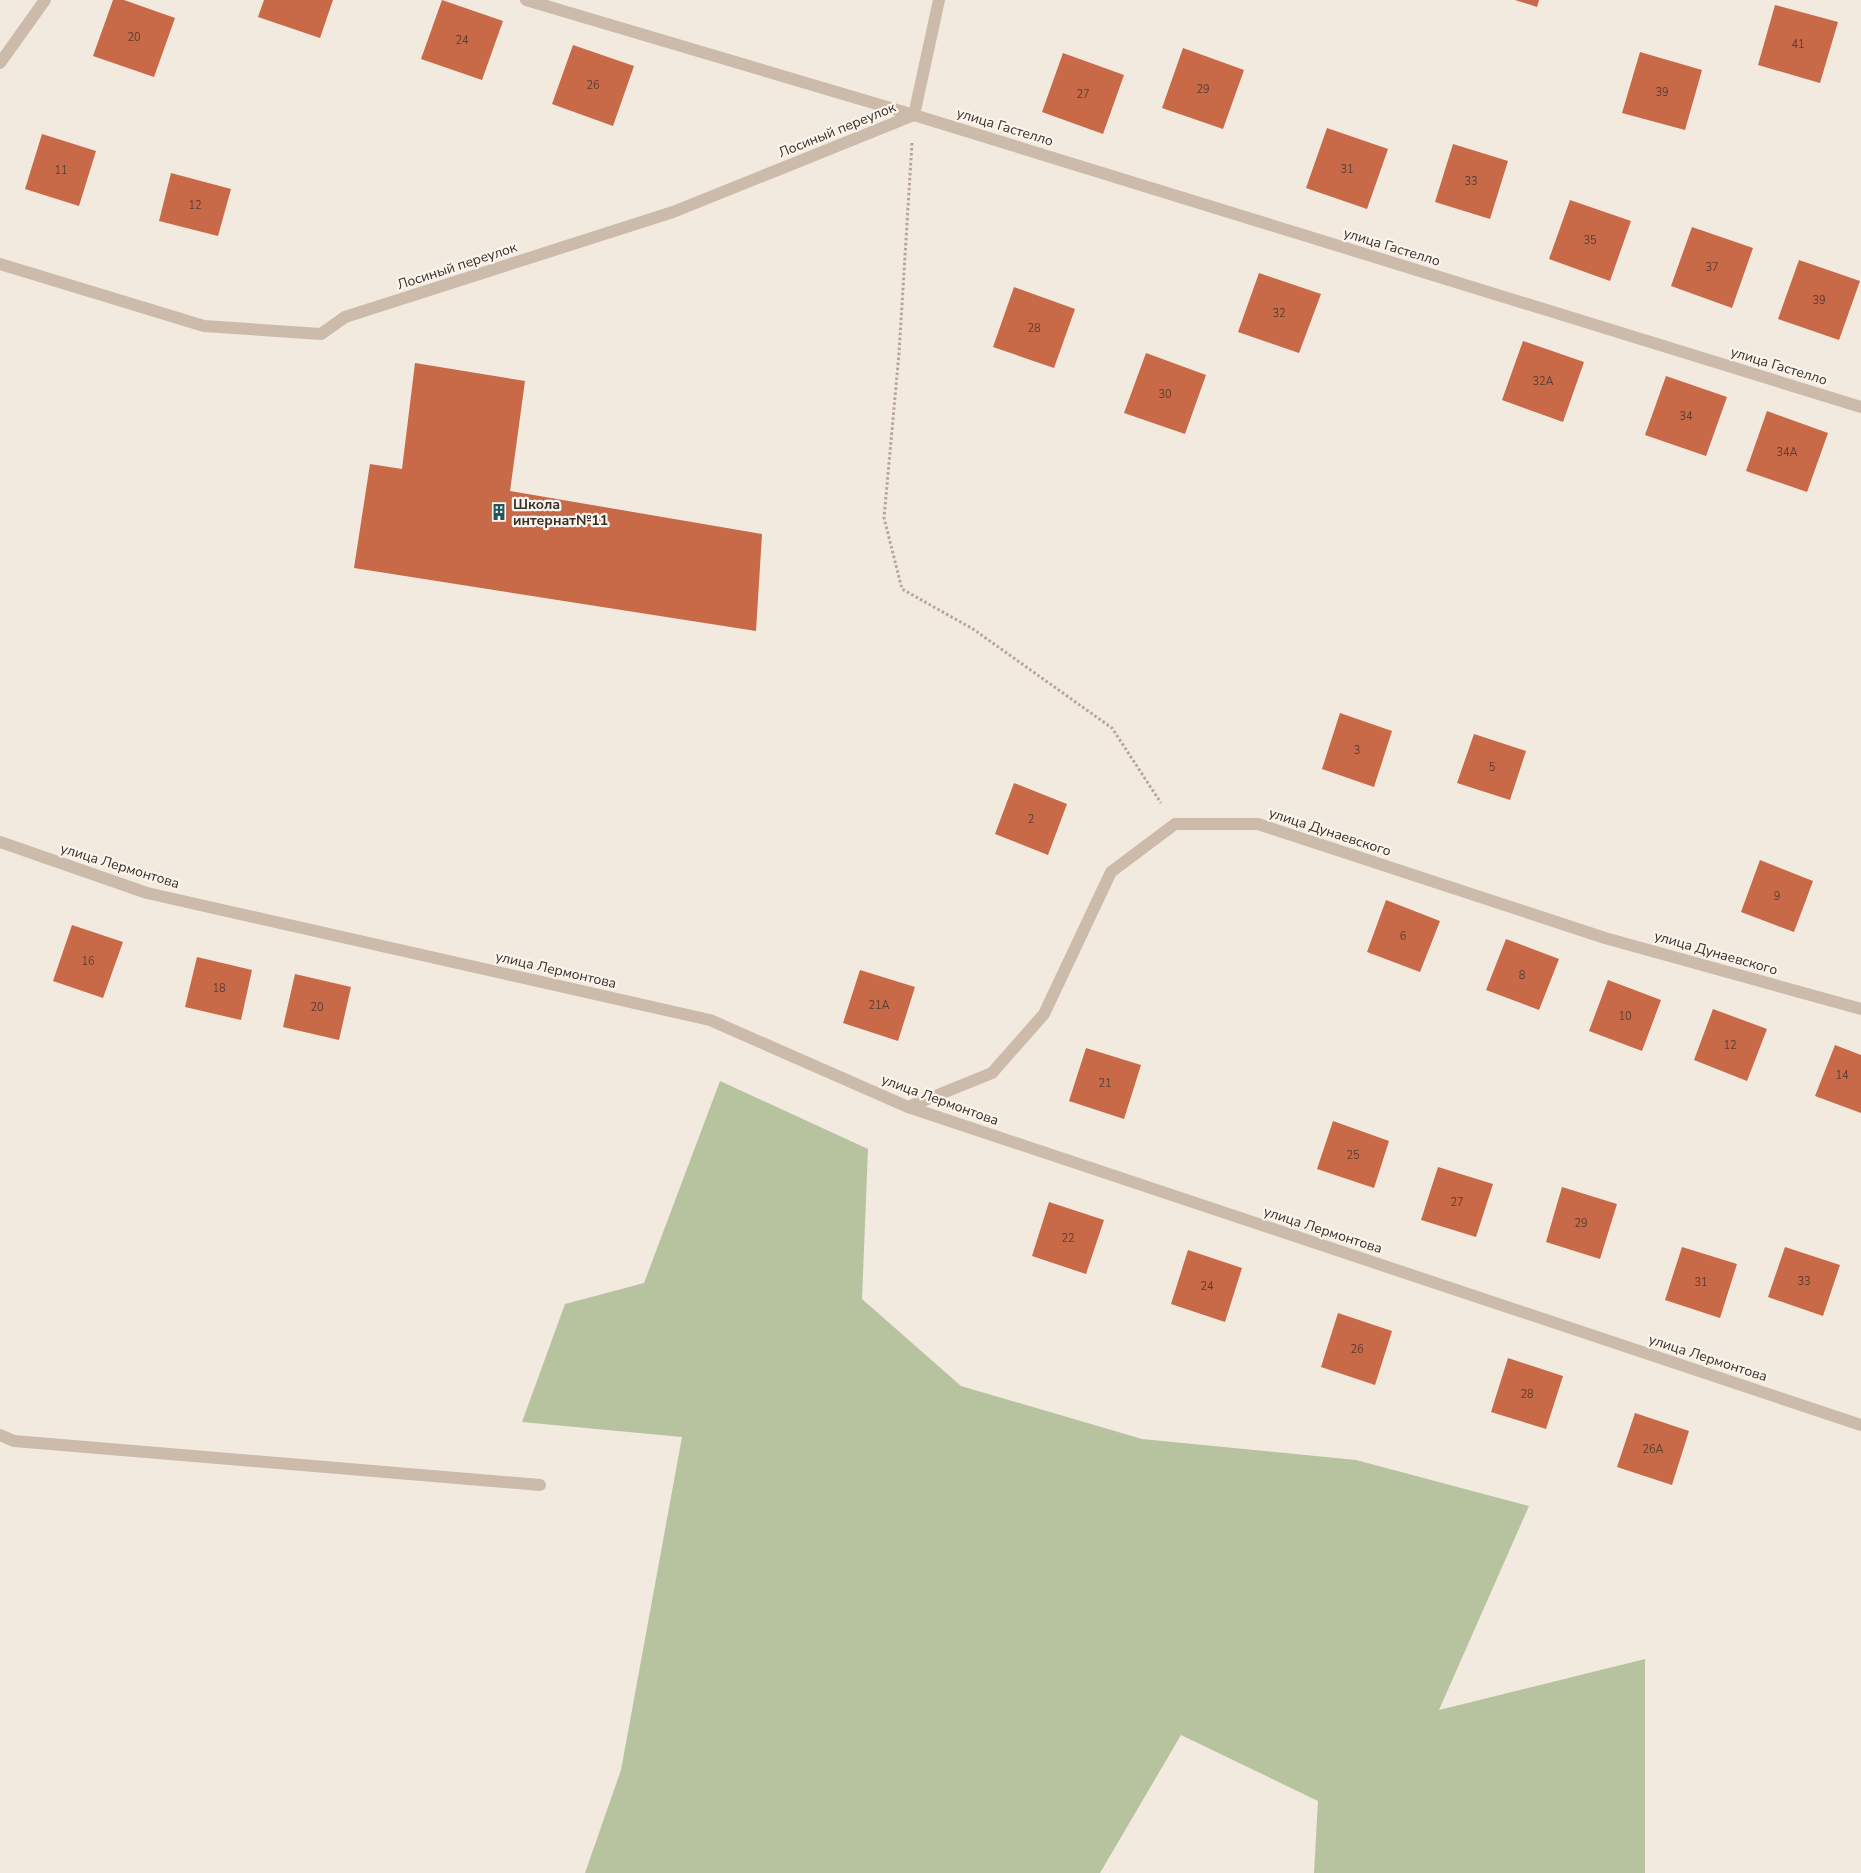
<svg xmlns="http://www.w3.org/2000/svg" width="1861" height="1873" font-family="'Nunito Sans',sans-serif">
	<style>
		.green { fill: #b6c39e }
		.building { fill: #c86948 }
		.lines { fill: none; stroke-linecap: round; stroke-linejoin: round }
		.path { stroke: #b8a494; stroke-width: 3; stroke-dasharray: 2.5 2.5; stroke-linecap: butt }
		.lane { stroke: #ccbaaa; stroke-width: 12 }
		.street { stroke: #ccbaaa; stroke-width: 12 }
		.labels { text-anchor: middle; dominant-baseline: central; stroke-width: 4.5; stroke-linejoin: round; paint-order: stroke }
		.number-label { font-size: 11px; fill: #5d3e32 }
		.street-label { font-size: 14px; fill: #392f2a; stroke: #fbf4ec }
		.poi-label { font-size: 14px; font-weight: bold; fill: #392f2a; stroke: #fbf4ec; text-anchor: start }
	</style>
	<rect width="100%" height="100%" fill="#f3eadf"/>
	<!-- green -->
	<path class="green" d="M 720,1081 L 868,1149 L 862,1299 L 961,1386 L 1142,1439 L 1356,1460 L 1529,1506 L 1439,1710 L 1645,1659 L 1645,1873 L 1314,1873 L 1318,1801 L 1181,1735 L 1100,1873 L 585,1873 L 621,1770 L 682,1437 L 522,1422 L 565,1304 L 644,1283 Z"/>
	<!-- building -->
	<path class="building" d="M 113,0 L 124,0 L 175,18 L 154,77 L 93,56 Z
		M 264,0 L 333,0 L 320,38 L 258,17 Z
		M 442,0 L 503,21 L 482,80 L 421,59 Z
		M 1515,0 L 1539,0 L 1537,7 Z
		M 1775,5 L 1838,22 L 1820,83 L 1758,65 Z
		M 573,45 L 634,66 L 613,126 L 552,104 Z
		M 1183,48 L 1244,70 L 1223,129 L 1162,108 Z
		M 1640,52 L 1702,70 L 1685,130 L 1622,113 Z
		M 1063,53 L 1124,75 L 1103,134 L 1042,112 Z
		M 1327,128 L 1388,149 L 1367,209 L 1306,188 Z
		M 42,134 L 96,151 L 79,206 L 25,189 Z
		M 1453,144 L 1508,161 L 1490,219 L 1435,202 Z
		M 171,173 L 231,189 L 218,236 L 159,221 Z
		M 1570,200 L 1631,221 L 1610,281 L 1549,259 Z
		M 1692,227 L 1753,248 L 1732,308 L 1671,286 Z
		M 1799,260 L 1860,281 L 1839,340 L 1778,319 Z
		M 1259,273 L 1321,294 L 1299,353 L 1238,332 Z
		M 1014,287 L 1075,309 L 1054,368 L 993,347 Z
		M 1523,341 L 1584,362 L 1563,422 L 1502,400 Z
		M 1146,353 L 1206,375 L 1185,434 L 1124,413 Z
		M 415,363 L 525,381 L 510,491 L 762,534 L 756,631 L 354,568 L 370,464 L 402,469 Z
		M 1666,376 L 1727,397 L 1706,456 L 1645,435 Z
		M 1767,411 L 1828,433 L 1807,492 L 1746,471 Z
		M 1340,713 L 1392,731 L 1374,787 L 1322,769 Z
		M 1474,734 L 1526,751 L 1510,800 L 1457,783 Z
		M 1014,783 L 1067,804 L 1048,855 L 995,834 Z
		M 1760,860 L 1813,881 L 1794,932 L 1741,912 Z
		M 1386,900 L 1440,921 L 1420,972 L 1367,952 Z
		M 72,925 L 123,942 L 103,998 L 53,981 Z
		M 1506,939 L 1559,959 L 1539,1010 L 1486,990 Z
		M 197,957 L 252,970 L 241,1020 L 185,1007 Z
		M 860,970 L 915,987 L 898,1041 L 843,1023 Z
		M 295,974 L 351,987 L 339,1040 L 283,1027 Z
		M 1608,980 L 1661,1000 L 1642,1051 L 1589,1031 Z
		M 1713,1009 L 1767,1029 L 1747,1081 L 1694,1060 Z
		M 1835,1045 L 1861,1055 L 1861,1113 L 1815,1096 Z
		M 1086,1048 L 1141,1065 L 1124,1119 L 1069,1101 Z
		M 1333,1121 L 1389,1141 L 1374,1188 L 1317,1169 Z
		M 1438,1167 L 1493,1184 L 1476,1237 L 1421,1220 Z
		M 1562,1187 L 1617,1204 L 1600,1259 L 1546,1242 Z
		M 1049,1202 L 1104,1220 L 1086,1274 L 1032,1256 Z
		M 1682,1247 L 1737,1264 L 1720,1318 L 1665,1300 Z
		M 1785,1247 L 1840,1265 L 1823,1316 L 1768,1297 Z
		M 1188,1250 L 1242,1268 L 1225,1322 L 1171,1304 Z
		M 1338,1313 L 1392,1331 L 1375,1385 L 1321,1367 Z
		M 1508,1358 L 1563,1376 L 1546,1429 L 1491,1412 Z
		M 1635,1413 L 1689,1431 L 1672,1485 L 1617,1467 Z"/>
	<g class="lines">
		<!-- path -->
		<path class="path" d="M 912,143 L 899,353 L 884,518 L 902,589 L 973,629 L 1112,728 L 1161,803"/>
		<!-- lane -->
		<path class="lane" d="M 526,0 L 914,115
			M 0,63 L 45,0"/>
		<!-- street -->
		<path class="street" d="M 914,115 L 1861,407
			M 914,115 L 939,0
			M 0,264 L 204,326 L 321,334 L 345,317 L 673,212 L 914,115
			M 0,842 L 147,893 L 710,1020 L 908,1107 L 1861,1425
			M 908,1107 L 992,1073 L 1044,1014 L 1111,872 L 1175,824 L 1258,824 L 1605,938 L 1861,1009
			M 0,1435 L 14,1441 L 540,1485"/>
	</g>
	<!-- icons -->
	<defs>
		<g id="building-bare" transform="scale(1.35)"><path d="M-4-6H4V6H1V3H-1V6H-4ZM-2.5-4.3h1.7v1.8h-1.7ZM.8-4.3h1.7v1.8H.8ZM-2.5-1h1.7V.8h-1.7ZM.8-1h1.7V.8H.8Z" fill="#1e575c" stroke="#fbf4ec" stroke-width="2.5" paint-order="stroke"/></g>
	</defs>
	<g fill-rule="evenodd">
		<use href="#building-bare" x="499" y="512"/>
	</g>
	<g class="labels">
		<!-- number labels -->
		<g class="number-label">
			<text x="134" y="37">20</text>
			<text x="462" y="40">24</text>
			<text x="1798" y="44">41</text>
			<text x="593" y="85">26</text>
			<text x="1203" y="89">29</text>
			<text x="1662" y="92">39</text>
			<text x="1083" y="94">27</text>
			<text x="1347" y="169">31</text>
			<text x="61" y="170">11</text>
			<text x="1471" y="181">33</text>
			<text x="195" y="205">12</text>
			<text x="1590" y="240">35</text>
			<text x="1712" y="267">37</text>
			<text x="1819" y="300">39</text>
			<text x="1279" y="313">32</text>
			<text x="1034" y="328">28</text>
			<text x="1543" y="381">32А</text>
			<text x="1165" y="394">30</text>
			<text x="1686" y="416">34</text>
			<text x="1787" y="452">34А</text>
			<text x="1357" y="750">3</text>
			<text x="1492" y="767">5</text>
			<text x="1031" y="819">2</text>
			<text x="1777" y="896">9</text>
			<text x="1403" y="936">6</text>
			<text x="88" y="961">16</text>
			<text x="1522" y="975">8</text>
			<text x="219" y="988">18</text>
			<text x="879" y="1005">21А</text>
			<text x="317" y="1007">20</text>
			<text x="1625" y="1016">10</text>
			<text x="1730" y="1045">12</text>
			<text x="1842" y="1075">14</text>
			<text x="1105" y="1083">21</text>
			<text x="1353" y="1155">25</text>
			<text x="1457" y="1202">27</text>
			<text x="1581" y="1223">29</text>
			<text x="1068" y="1238">22</text>
			<text x="1804" y="1281">33</text>
			<text x="1701" y="1282">31</text>
			<text x="1207" y="1286">24</text>
			<text x="1357" y="1349">26</text>
			<text x="1527" y="1394">28</text>
			<text x="1653" y="1449">26А</text>
		</g>
		<!-- street labels -->
		<g class="street-label">
			<text transform="translate(1005 127) rotate(17)">улица Гастелло</text>
			<text transform="translate(837 130) rotate(-22)">Лосиный переулок</text>
			<text transform="translate(1392 247) rotate(17)">улица Гастелло</text>
			<text transform="translate(457 266) rotate(-18)">Лосиный переулок</text>
			<text transform="translate(1779 366) rotate(17)">улица Гастелло</text>
			<text transform="translate(1330 832) rotate(18)">улица Дунаевского</text>
			<text transform="translate(120 866) rotate(17)">улица Лермонтова</text>
			<text transform="translate(1716 953) rotate(16)">улица Дунаевского</text>
			<text transform="translate(556 970) rotate(13)">улица Лермонтова</text>
			<text transform="translate(940 1100) rotate(20)">улица Лермонтова</text>
			<text transform="translate(1323 1230) rotate(18)">улица Лермонтова</text>
			<text transform="translate(1708 1358) rotate(18)">улица Лермонтова</text>
		</g>
		<!-- poi labels -->
		<g class="poi-label">
			<text x="513" y="504">Школа<tspan x="513" dy="16">интернат№11</tspan></text>
		</g>
	</g>
</svg>
